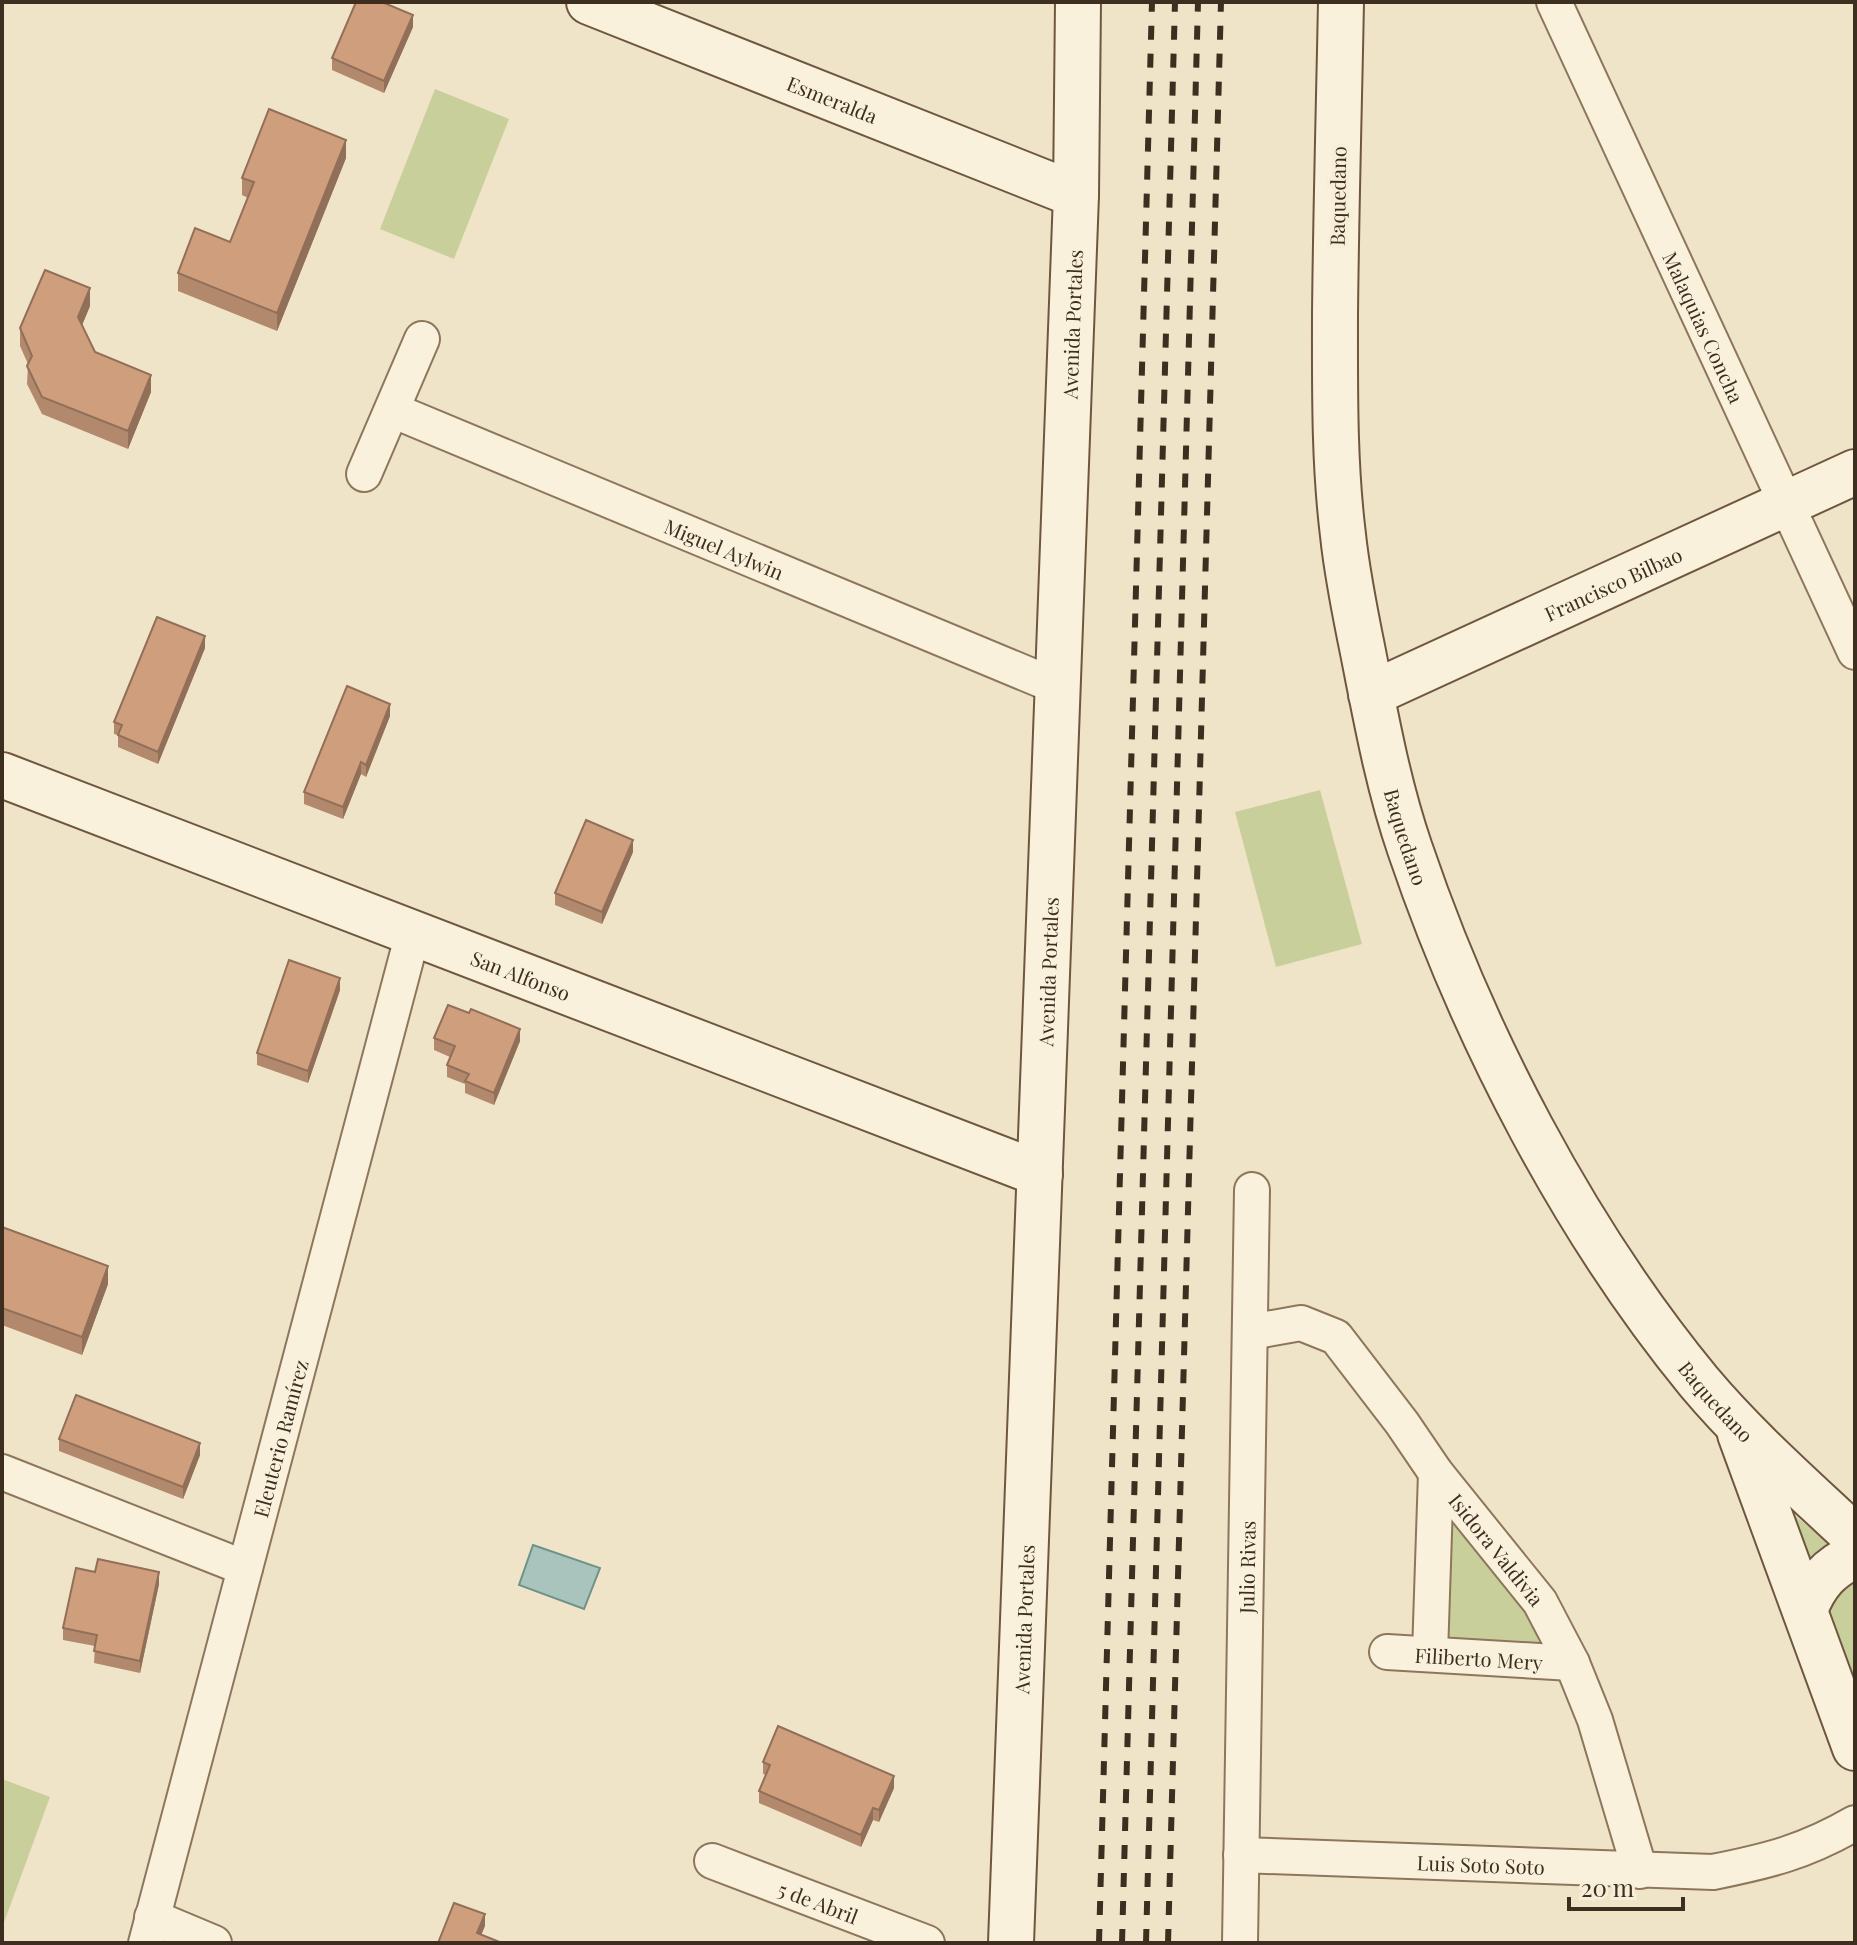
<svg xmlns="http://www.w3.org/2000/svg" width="1857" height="1945" font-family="'Playfair Display',serif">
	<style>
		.green { fill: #c9cf9b }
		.water { fill: #a9c4bc; stroke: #6f938a; stroke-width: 2 }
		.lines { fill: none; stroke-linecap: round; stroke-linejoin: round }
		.street-casing { stroke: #8d765c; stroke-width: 38 }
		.secondary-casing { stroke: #6f573f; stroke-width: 48 }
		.street { stroke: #faf1dc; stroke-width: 34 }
		.secondary { stroke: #faf1dc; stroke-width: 44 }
		.rail { stroke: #3d2e20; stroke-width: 6; stroke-dasharray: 14 14; stroke-linecap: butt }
		.wall { fill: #b2896c }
		.shaded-wall { fill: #916f58 }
		.building { fill: #cf9f7d; stroke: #916f58; stroke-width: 2 }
		.labels { text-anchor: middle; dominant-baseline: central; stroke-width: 8; stroke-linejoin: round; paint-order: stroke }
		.street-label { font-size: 20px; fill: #3d2e20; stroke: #f7eed8 }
	</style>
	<rect width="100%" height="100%" fill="#f0e4c8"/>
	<!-- green -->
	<path class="green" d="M 435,89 L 509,119 L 454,259 L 380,229 Z
		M 1320,790 L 1362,944 L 1276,967 L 1235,812 Z
		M 1443,1498 L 1556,1650 L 1441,1646 Z
		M 1787,1509 L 1855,1565 L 1855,1722 Z
		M 2,1779 L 50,1797 L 2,1928 Z"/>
	<!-- water -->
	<path class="water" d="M 533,1545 L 600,1568 L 584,1609 L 519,1585 Z"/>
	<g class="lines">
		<!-- street casing -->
		<g class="street-casing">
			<g id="street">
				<path id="s1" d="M 1554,2 L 1855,652"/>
				<path id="s2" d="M 392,410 L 1058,687"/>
				<path d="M 364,474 L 422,339"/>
				<path id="s3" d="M 1250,1332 L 1301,1323 L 1336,1337 L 1402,1423 L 1436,1473 L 1540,1602 L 1572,1663 L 1595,1720 L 1640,1871"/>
				<path d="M 2,1472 L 245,1568"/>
				<path id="s4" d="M 1387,1652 L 1572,1663"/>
				<path d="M 1430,1654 L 1436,1473"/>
				<path id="s5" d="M 1241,1855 L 1713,1872 C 1768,1861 1805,1852 1855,1823"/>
				<path id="s6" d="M 712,1861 L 927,1943"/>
				<path d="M 152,1917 L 214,1943"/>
				<path id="s7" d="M 146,1943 L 413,933"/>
				<path id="s8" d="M 1240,1943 L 1252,1190"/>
			</g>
		</g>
		<!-- secondary casing -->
		<g class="secondary-casing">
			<g id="secondary">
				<path id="s9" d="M 589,2 L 1076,195"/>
				<path id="s10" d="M 1341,2 C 1339,106 1336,211 1335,315 C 1335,389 1334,462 1343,535 C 1347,574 1355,613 1363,652 C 1376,718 1388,785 1410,849 C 1473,1035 1574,1230 1699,1382 C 1746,1438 1802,1487 1855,1537"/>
				<path id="s11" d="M 1371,694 L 1855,472"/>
				<path id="s12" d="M 2,775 L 1040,1174"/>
				<path d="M 1740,1434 L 1855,1748"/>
				<path d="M 1805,1610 C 1815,1584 1829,1567 1855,1556"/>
				<path id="s13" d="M 1011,1943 L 1076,195 L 1078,2"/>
			</g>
		</g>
		<!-- street -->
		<use href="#street" class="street"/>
		<!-- secondary -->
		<use href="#secondary" class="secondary"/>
		<!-- rail -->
		<path class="rail" d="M 1099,1943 L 1152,2
			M 1122,1943 L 1175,2
			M 1146,1943 L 1198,2
			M 1168,1943 L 1221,2"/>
	</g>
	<!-- wall -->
	<path class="wall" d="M 413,27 L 384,93 L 332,70 L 332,58 Z
		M 346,158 L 277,331 L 178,291 L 178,273 L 230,242 L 248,198 L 242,195 L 242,178 Z
		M 90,306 L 82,325 L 95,352 L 151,392 L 128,449 L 42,414 L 27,384 L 28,364 L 20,346 L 20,328 Z
		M 205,648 L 158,764 L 118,747 L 118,735 L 114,734 L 114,722 Z
		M 390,716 L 366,777 L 361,774 L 343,819 L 304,804 L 304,792 Z
		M 633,852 L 602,924 L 555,905 L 555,893 Z
		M 340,990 L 308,1083 L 257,1065 L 257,1053 Z
		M 434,1038 L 520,1041 L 494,1105 L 465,1093 L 465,1084 L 447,1077 L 447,1065 L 450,1057 L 434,1050 Z
		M 2,1227 L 108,1284 L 82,1355 L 2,1325 Z
		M 59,1439 L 200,1455 L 183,1499 L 59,1451 Z
		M 159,1584 L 140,1673 L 94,1663 L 95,1646 L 63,1640 L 63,1628 Z
		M 763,1762 L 894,1788 L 879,1822 L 873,1820 L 861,1847 L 759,1803 L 759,1791 L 766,1775 L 763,1774 Z"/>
	<!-- shaded-wall -->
	<path class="shaded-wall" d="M 413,15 L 413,27 L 384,93 L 384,81 Z
		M 346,140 L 346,158 L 277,331 L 277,313 Z
		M 90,288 L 90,306 L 78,335 L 78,317 Z
		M 151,375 L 151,392 L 128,449 L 128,431 Z
		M 205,636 L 205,648 L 158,764 L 158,752 Z
		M 390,704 L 390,716 L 366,777 L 366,765 Z
		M 361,762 L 361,774 L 343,819 L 343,807 Z
		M 633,840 L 633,852 L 602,924 L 602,912 Z
		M 340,978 L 340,990 L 308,1083 L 308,1071 Z
		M 520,1029 L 520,1041 L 494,1105 L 494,1093 Z
		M 108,1266 L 108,1284 L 82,1355 L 82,1337 Z
		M 200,1443 L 200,1455 L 183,1499 L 183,1487 Z
		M 159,1572 L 159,1584 L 140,1673 L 140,1661 Z
		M 894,1776 L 894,1788 L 879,1822 L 879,1810 Z
		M 873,1808 L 873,1820 L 861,1847 L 861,1835 Z
		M 485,1914 L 485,1926 L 478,1943 L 477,1933 Z"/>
	<!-- building -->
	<path class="building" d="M 356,2 L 382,2 L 413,15 L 384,81 L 332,58 Z
		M 269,109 L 346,140 L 277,313 L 178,273 L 195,228 L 230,242 L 254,182 L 242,178 Z
		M 45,270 L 90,288 L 78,317 L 95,352 L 151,375 L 128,431 L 42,397 L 27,366 L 32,356 L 20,328 Z
		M 157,617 L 205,636 L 158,752 L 118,735 L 122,725 L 114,722 Z
		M 347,686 L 390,704 L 366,765 L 361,762 L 343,807 L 304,792 Z
		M 586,820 L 633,840 L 602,912 L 555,893 Z
		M 289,960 L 340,978 L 308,1071 L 257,1053 Z
		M 448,1005 L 469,1013 L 471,1009 L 520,1029 L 494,1093 L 465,1081 L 469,1074 L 447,1065 L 455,1046 L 434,1038 Z
		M 2,1227 L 108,1266 L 82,1337 L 2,1308 Z
		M 76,1395 L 200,1443 L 183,1487 L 59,1439 Z
		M 98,1559 L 159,1572 L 140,1661 L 94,1651 L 97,1635 L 63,1628 L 76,1568 L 95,1572 Z
		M 778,1726 L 894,1776 L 879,1810 L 873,1808 L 861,1835 L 759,1791 L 770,1765 L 763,1762 Z
		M 454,1903 L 485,1914 L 477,1933 L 502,1943 L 438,1943 Z"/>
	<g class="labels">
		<!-- street labels -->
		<g class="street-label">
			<text stroke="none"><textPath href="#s9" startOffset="262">Esmeralda</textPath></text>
			<text transform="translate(1337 196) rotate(-89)">Baquedano</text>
			<text stroke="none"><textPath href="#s13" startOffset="1620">Avenida Portales</textPath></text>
			<text stroke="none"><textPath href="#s1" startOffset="358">Malaquias Concha</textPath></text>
			<text stroke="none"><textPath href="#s2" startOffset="360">Miguel Aylwin</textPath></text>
			<text stroke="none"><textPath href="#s11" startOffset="266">Francisco Bilbao</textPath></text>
			<text stroke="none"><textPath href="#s10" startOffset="842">Baquedano</textPath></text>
			<text stroke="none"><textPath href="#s13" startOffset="972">Avenida Portales</textPath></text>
			<text stroke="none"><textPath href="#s12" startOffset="556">San Alfonso</textPath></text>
			<text stroke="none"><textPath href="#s10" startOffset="1490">Baquedano</textPath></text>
			<text stroke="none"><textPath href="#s7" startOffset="522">Eleuterio Ramírez</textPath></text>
			<text stroke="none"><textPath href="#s3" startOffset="356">Isidora Valdivia</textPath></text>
			<text stroke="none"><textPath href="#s8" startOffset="376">Julio Rivas</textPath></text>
			<text stroke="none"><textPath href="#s13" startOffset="324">Avenida Portales</textPath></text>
			<text stroke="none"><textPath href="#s4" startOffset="92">Filiberto Mery</textPath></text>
			<text stroke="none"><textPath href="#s5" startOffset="240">Luis Soto Soto</textPath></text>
			<text stroke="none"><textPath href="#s6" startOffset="114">5 de Abril</textPath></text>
		</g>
	</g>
	<!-- border -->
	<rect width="1857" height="1945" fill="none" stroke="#3d2e20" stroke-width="8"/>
	<!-- scale -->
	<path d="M1569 1897v12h114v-12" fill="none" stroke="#3d2e20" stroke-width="4"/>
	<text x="1581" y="1897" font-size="24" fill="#3d2e20" stroke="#f7eed8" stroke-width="6" paint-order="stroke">20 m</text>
</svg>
